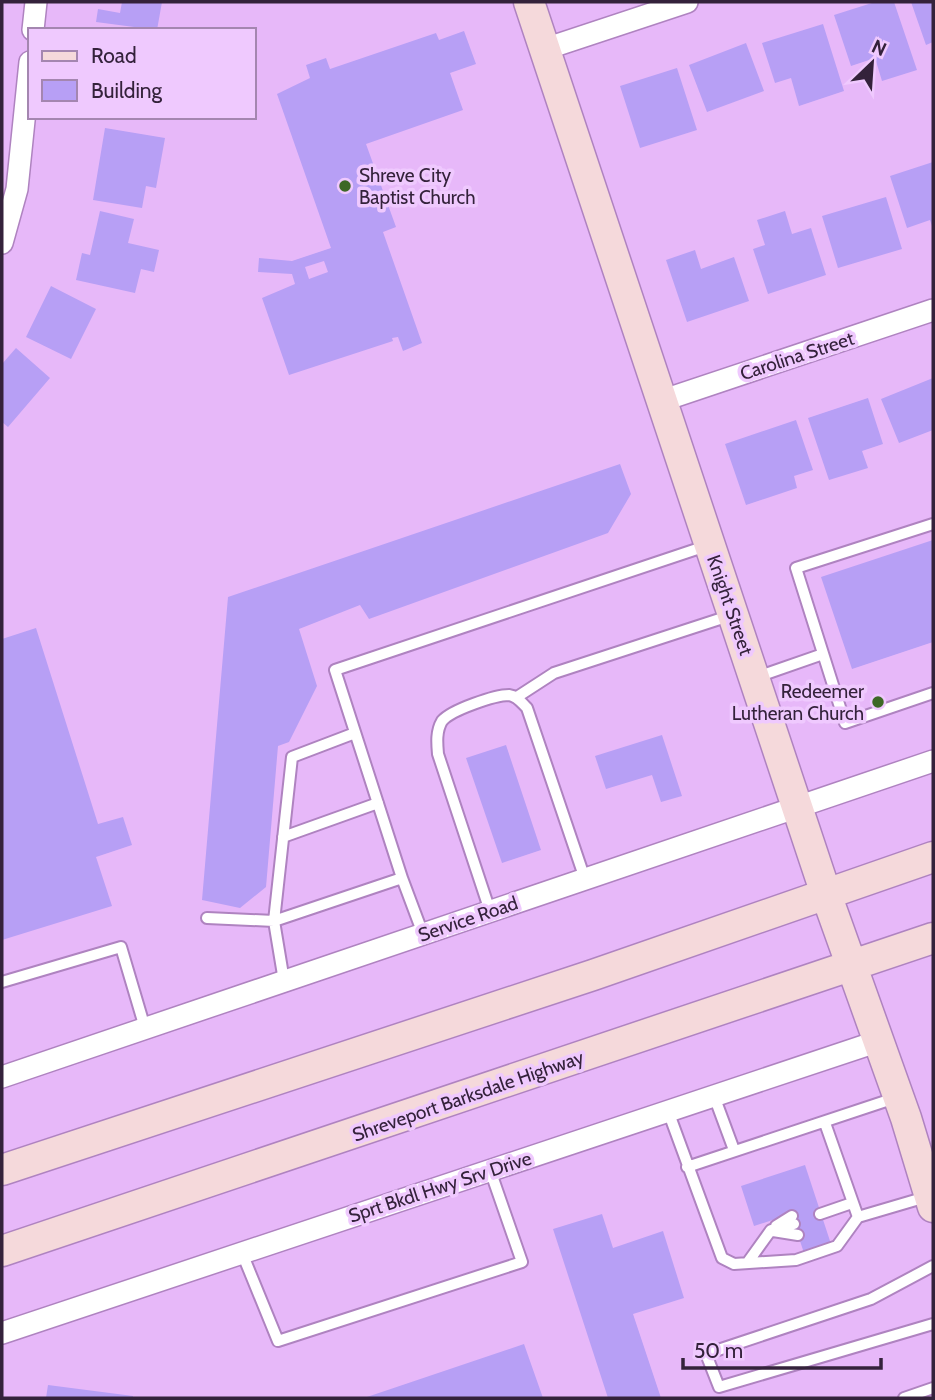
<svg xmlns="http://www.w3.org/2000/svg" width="935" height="1400" font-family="Cabin,sans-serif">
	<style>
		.building { fill: #b79ff5; fill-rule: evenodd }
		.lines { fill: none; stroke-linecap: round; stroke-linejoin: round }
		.lane-casing { stroke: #af83c0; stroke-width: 14 }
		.street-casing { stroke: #af83c0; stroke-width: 24 }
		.secondary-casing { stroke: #af83c0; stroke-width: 33 }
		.lane { stroke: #fff; stroke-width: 10 }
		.street { stroke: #fff; stroke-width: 21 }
		.secondary { stroke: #f5d9db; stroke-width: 30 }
		.poi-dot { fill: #3d6826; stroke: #efc9fe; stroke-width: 2.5 }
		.labels { text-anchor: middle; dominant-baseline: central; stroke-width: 7; stroke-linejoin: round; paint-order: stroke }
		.poi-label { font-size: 19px; fill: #34223b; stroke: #efc9fe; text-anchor: start }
		.street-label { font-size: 19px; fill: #34223b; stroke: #efc9fe }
	</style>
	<rect width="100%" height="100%" fill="#e7b8f9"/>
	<!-- building -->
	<path class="building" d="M 122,2 L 162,2 L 157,30 L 96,22 L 98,9 L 120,13 Z
		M 875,2 L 894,2 L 917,70 L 882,81 L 875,58 L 851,66 L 834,15 Z
		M 911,2 L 933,2 L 933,42 L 926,45 Z
		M 823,24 L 844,91 L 799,106 L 791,78 L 775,83 L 762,43 Z
		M 464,31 L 476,64 L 450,73 L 463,110 L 366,144 L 396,227 L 383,232 L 422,343 L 403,351 L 398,337 L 392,338 L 393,341 L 289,375 L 262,298 L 295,284 L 292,274 L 258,272 L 259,258 L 292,261 L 331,248 L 277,94 L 310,78 L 306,65 L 326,58 L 330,69 L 436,33 L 439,40 ZM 324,261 L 328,272 L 309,279 L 305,267 Z
		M 746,43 L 764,91 L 707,112 L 689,65 Z
		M 677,68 L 697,130 L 640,148 L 620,86 Z
		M 105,128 L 165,138 L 156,188 L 146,186 L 142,208 L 93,200 Z
		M 933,162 L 933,229 L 930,220 L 907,228 L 890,176 Z
		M 886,197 L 902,249 L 838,268 L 822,216 Z
		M 100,211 L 134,219 L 128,243 L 159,250 L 154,272 L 141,269 L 135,293 L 76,280 L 82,253 L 90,255 Z
		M 785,211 L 792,234 L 811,228 L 826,275 L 768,294 L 753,249 L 765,245 L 757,220 Z
		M 695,250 L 701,269 L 734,257 L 749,301 L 687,322 L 666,260 Z
		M 51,286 L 96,309 L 71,359 L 26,337 Z
		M 16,348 L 50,378 L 8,427 L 2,422 L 2,364 Z
		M 933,378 L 933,430 L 899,443 L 881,399 Z
		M 868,398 L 883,444 L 862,451 L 868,468 L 829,480 L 808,418 Z
		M 796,420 L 813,470 L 794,476 L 797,488 L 746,505 L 725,444 Z
		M 620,464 L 631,494 L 608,533 L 369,619 L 360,605 L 299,629 L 317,686 L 289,742 L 278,746 L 266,887 L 240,908 L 202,900 L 228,597 Z
		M 933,540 L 933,642 L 852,669 L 821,577 Z
		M 36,628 L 98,824 L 123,817 L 132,845 L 96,857 L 112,906 L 2,940 L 2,639 Z
		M 662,735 L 682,796 L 661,802 L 652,775 L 606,789 L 595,756 Z
		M 506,745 L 541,850 L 502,863 L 466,758 Z
		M 805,1165 L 831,1244 L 804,1253 L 791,1214 L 754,1226 L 741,1186 Z
		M 602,1214 L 613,1248 L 663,1231 L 684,1298 L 633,1314 L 661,1398 L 608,1398 L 553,1229 Z
		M 524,1344 L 543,1398 L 364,1398 Z
		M 48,1385 L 133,1396 L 133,1398 L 46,1398 Z"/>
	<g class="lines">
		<!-- lane casing -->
		<g class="lane-casing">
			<path id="lane" d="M 933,524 L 796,568 L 845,723 L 933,693
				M 757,677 L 823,654
				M 517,697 L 554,673 L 732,615
				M 283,837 L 378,803
				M 402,878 L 335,670 L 706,546
				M 490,911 L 438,754 C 437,743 436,731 442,721 C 451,710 495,695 509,695 C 517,696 521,702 527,708 L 585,879
				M 207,918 L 274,921 L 292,757 L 355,733
				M 284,981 L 274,921 L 402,878 L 423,934
				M 2,982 L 121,947 L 145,1028
				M 714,1096 L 734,1150
				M 668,1111 L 722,1258 L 734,1264 L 796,1260 L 837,1246 L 858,1217 L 926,1197
				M 825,1123 L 858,1217
				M 687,1167 L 895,1098
				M 820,1214 L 852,1203
				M 776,1226 L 792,1216
				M 773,1231 L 798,1235
				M 242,1253 L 278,1341 L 522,1262 L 490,1170
				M 748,1262 L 771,1230 L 794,1224
				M 933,1266 L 871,1299 L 706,1354 L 719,1387 L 933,1324
				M 904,1398 L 933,1388"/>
		</g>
		<!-- street casing -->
		<g class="street-casing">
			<path id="street" d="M 33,30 L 36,2
				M 545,49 L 687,2
				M 2,243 L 17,189 L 30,62
				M 661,401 L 933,310
				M 2,1077 L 933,761
				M 2,1333 L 879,1041"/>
		</g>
		<!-- secondary casing -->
		<g class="secondary-casing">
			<path id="secondary" d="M 529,2 L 826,894 L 906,1118 L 933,1207
				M 2,1170 L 593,975 L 933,857
				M 2,1251 L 933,938"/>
		</g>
		<!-- lane -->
		<use href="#lane" class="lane"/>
		<!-- street -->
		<use href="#street" class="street"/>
		<!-- secondary -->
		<use href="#secondary" class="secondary"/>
	</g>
	<!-- markers -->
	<g class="poi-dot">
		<circle cx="345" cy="186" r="7"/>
		<circle cx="878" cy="702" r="7"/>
	</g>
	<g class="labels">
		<!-- poi labels -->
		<g class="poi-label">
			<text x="359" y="175">Shreve City<tspan x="359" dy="22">Baptist Church</tspan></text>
			<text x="864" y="691" text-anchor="end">Redeemer<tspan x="864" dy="22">Lutheran Church</tspan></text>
		</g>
		<!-- street labels -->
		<g class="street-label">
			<text transform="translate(797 356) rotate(-18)">Carolina Street</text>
			<text transform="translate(730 605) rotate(71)">Knight Street</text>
			<text transform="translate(468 919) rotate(-19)">Service Road</text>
			<text transform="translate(468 1096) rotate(-19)">Shreveport Barksdale Highway</text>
			<text transform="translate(440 1187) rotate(-18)">Sprt Bkdl Hwy Srv Drive</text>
		</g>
	</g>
	<!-- border -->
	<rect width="935" height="1400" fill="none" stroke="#34223b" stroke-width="7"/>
	<!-- legend -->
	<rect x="28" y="28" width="228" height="91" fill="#efc9fe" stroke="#a486b0" stroke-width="2"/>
	<rect x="42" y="51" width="35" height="10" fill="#f5d9db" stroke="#a486b0" stroke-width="2"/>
	<text x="91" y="63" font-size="21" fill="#34223b">Road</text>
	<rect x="42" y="80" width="35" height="21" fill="#b79ff5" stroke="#a486b0" stroke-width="2"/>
	<text x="91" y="98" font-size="21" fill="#34223b">Building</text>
	<!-- north arrow -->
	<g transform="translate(872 63) rotate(25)" stroke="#efc9fe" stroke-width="5" paint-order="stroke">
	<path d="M0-5L12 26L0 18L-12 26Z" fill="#34223b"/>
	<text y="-10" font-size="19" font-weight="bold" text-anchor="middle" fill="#34223b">N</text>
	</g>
	<!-- scale -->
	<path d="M683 1358v10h198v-10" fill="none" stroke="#34223b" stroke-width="3.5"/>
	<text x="694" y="1358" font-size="21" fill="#34223b" stroke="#efc9fe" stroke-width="5" paint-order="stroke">50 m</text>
</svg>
